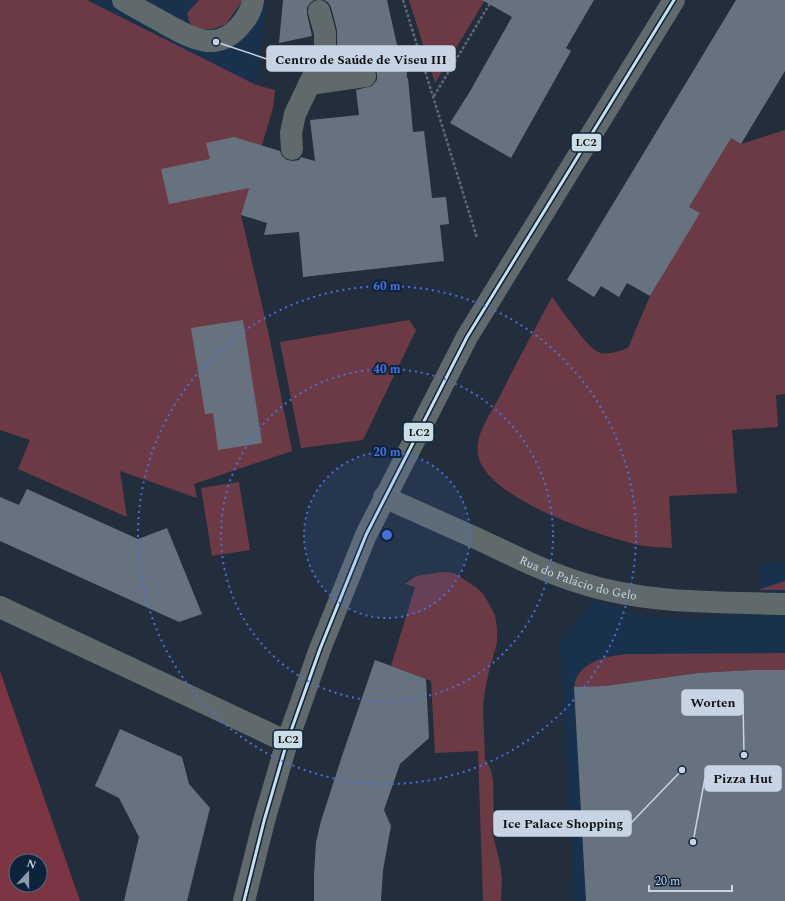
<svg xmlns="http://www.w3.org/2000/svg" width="785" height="901" font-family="Spectral,serif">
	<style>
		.built { fill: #18324e }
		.green { fill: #6c3a44 }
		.forest { fill: #7d3544; fill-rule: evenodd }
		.building { fill: #66737e }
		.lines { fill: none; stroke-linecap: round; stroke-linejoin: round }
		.path { stroke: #61686c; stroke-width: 2.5; stroke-dasharray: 3 2; stroke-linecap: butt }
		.minor { stroke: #616a6b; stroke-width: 22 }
		.bus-1-casing { stroke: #0d233b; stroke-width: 6 }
		.bus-1 { stroke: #cadee6; stroke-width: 3 }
		.ring { fill: none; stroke: #4770db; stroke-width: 2; stroke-dasharray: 2 4 }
		.labels { text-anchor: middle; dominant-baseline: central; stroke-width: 4; stroke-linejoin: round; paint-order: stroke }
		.street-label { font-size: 12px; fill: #c6d4e4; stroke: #0d233b }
		.centre { fill: #4770db; stroke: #0d233b; stroke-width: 2 }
		.ring-label { font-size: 12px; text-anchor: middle; font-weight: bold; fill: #4770db; stroke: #0d233b; stroke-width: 4; stroke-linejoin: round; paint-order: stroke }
		.leader { fill: none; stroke: #c6d4e4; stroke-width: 1.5 }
		.callout-dot { fill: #c6d4e4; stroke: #0d233b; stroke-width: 1.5 }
		.callout { fill: #c6d4e4; stroke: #c6d4e4; stroke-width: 1.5 }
		.callout-label { font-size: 13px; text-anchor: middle; font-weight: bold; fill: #111 }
		.line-badge { stroke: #0d233b; stroke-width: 1.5 }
		.pale-badge-label { font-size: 11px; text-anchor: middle; font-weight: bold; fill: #111 }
	</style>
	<rect width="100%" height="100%" fill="#222e3c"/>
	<!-- built -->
	<path class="built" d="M 87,0 L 266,0 L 256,85 Z
		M 785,562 L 785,901 L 574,901 L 560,641 L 594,600 L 639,615 L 688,619 L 761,611 L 760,564 Z"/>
	<!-- green -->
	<path class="green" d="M 0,0 L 87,0 L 256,85 L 275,90 L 273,108 L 241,215 L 268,331 L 292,451 L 194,484 L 197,498 L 120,471 L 127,517 L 18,469 L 30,440 L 0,430 Z
		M 199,0 L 243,0 L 226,24 L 213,29 L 195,30 L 189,21 L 187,13 Z
		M 409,0 L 485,0 L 435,83 Z
		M 709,125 L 741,144 L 785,130 L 785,394 L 776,395 L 778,427 L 732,430 L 737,493 L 669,496 L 672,548 C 662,547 650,547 639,545 C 600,536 486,499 478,455 C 477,451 478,442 479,437 C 484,422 494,407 501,394 C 517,361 535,329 552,297 C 561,309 587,347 598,352 C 608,356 619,351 628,348 L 650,296 L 699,213 L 689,207 L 712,169 L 692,156 Z
		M 409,320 L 416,330 L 363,440 L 301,448 L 280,342 Z
		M 239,482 L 250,550 L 212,556 L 201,488 Z
		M 442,572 L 454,573 L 477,588 L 484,595 L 495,615 L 497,628 L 497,643 L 489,671 L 485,690 L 483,708 L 485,759 L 491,770 L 493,780 L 494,820 L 492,832 L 500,863 L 502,879 L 501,901 L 483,901 L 478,751 L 435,753 L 431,681 L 391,666 L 415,587 L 405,584 L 416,576 Z
		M 785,581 L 785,590 L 758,590 Z
		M 785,653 L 785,670 L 751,670 L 698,673 L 605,686 L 574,687 C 578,661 607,656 628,654 Z"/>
	<!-- forest -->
	<path class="forest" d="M 0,671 L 80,901 L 0,901 ZM 16,861 L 40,861 L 40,885 L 16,885 Z"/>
	<!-- building -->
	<path class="building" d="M 283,0 L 314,0 L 310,3 L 307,8 L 307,14 L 312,36 L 279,43 Z
		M 324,0 L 387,0 L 401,63 L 406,61 L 407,78 L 408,78 L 413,132 L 424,131 L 432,198 L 446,197 L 449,224 L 440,225 L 444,261 L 303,277 L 299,232 L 264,235 L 267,223 L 241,215 L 249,188 L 169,204 L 161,169 L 210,159 L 206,143 L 234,137 L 280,151 L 282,156 L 287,160 L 293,161 L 299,160 L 301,157 L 315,161 L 310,120 L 359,115 L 356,90 L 372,86 L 377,80 L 377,74 L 375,68 L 369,64 L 363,64 L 340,67 L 337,52 L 337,30 L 331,7 L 328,2 Z
		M 482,0 L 594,0 L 566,48 L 571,51 L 511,158 L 450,123 L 469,93 L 512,17 Z
		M 736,0 L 785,0 L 785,71 L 741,144 L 731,138 L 689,207 L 700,213 L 650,296 L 627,283 L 619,297 L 601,286 L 594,297 L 567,280 Z
		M 243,320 L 262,443 L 218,450 L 213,413 L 205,414 L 191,328 Z
		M 27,489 L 138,539 L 167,528 L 202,614 L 179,622 L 0,541 L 0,497 L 19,505 Z
		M 375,660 L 426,679 L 429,738 L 400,764 L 384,810 L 391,826 L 383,870 L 381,901 L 314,901 L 314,875 L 316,842 L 321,821 L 342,756 Z
		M 751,670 L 785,670 L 785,901 L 586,901 L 574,687 L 605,686 L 698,673 Z
		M 120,729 L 182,757 L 189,784 L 210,808 L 187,901 L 124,901 L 139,837 L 119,798 L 95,786 Z"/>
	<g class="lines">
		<!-- path -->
		<path class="path" d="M 403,0 L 477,238
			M 434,96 L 492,0"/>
		<!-- minor -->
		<g class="minor">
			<path d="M 123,0 C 136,8 150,15 164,23 C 188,36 215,54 239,27 C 246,19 252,11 253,0"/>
			<path d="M 309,84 L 365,76"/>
			<path d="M 292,149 L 291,133 L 295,114 L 320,62 L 325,48 L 325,33 L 319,11"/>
			<path id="s1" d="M 384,497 C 416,511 447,525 478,539 C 512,555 545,572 581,583 C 646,604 717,602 785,604"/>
			<path d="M 0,607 L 287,742"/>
			<path d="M 244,901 L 264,821 L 287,742 L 320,649 L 366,535 L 467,337 L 674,0"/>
		</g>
		<!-- bus-1 casing -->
		<g class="bus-1-casing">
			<path id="bus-1" d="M 244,901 L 264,821 L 287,742 L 320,649 L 366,535 L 467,337 L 674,0"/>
		</g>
		<!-- bus-1 -->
		<use href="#bus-1" class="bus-1"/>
	</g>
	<!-- distance rings -->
	<circle cx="387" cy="535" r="83" fill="#4770db" fill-opacity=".12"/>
	<g class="ring">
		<circle cx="387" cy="535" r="83"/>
		<circle cx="387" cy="535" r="166"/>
		<circle cx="387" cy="535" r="249"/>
	</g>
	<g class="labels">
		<!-- street labels -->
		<g class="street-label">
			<text stroke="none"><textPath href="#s1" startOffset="211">Rua do Palácio do Gelo</textPath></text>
		</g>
	</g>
	<circle cx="387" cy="535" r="6" class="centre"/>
	<g class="ring-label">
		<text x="387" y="290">60 m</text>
		<text x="387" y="373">40 m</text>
		<text x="387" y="456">20 m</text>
	</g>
	<!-- callouts -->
	<path class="leader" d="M216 42L267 59M744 755L743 703M693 842L705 778M682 770L631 823"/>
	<g class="callout-dot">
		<circle cx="216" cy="42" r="4"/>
		<circle cx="744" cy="755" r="4"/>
		<circle cx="693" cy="842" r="4"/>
		<circle cx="682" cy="770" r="4"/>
	</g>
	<g class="callout">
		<rect x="267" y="46" width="188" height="25" rx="4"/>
		<rect x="682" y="690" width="61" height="25" rx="4"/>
		<rect x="705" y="766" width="76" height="25" rx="4"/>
		<rect x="494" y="811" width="137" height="25" rx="4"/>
	</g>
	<g class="callout-label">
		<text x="361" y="64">Centro de Saúde de Viseu III</text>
		<text x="713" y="707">Worten</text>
		<text x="743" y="783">Pizza Hut</text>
		<text x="563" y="828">Ice Palace Shopping</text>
	</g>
	<g class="line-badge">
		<rect x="571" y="133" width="31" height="19" rx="4" fill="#cadee6"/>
		<rect x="403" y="422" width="31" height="20" rx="4" fill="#cadee6"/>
		<rect x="273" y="730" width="30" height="19" rx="4" fill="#cadee6"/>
	</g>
	<g class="pale-badge-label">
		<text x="586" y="146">LC2</text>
		<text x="419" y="436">LC2</text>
		<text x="288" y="743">LC2</text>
	</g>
	<!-- north arrow -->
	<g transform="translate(28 873) rotate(21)"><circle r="19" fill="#0d233b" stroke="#576a7f"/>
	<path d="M0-3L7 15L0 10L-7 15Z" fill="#8d9aa9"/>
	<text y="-6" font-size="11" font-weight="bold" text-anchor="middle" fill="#c6d4e4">N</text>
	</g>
	<!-- scale -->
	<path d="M649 885v6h83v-6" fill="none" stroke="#c6d4e4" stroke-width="2"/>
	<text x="655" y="885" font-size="12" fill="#c6d4e4" stroke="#0d233b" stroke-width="3" paint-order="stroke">20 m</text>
</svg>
